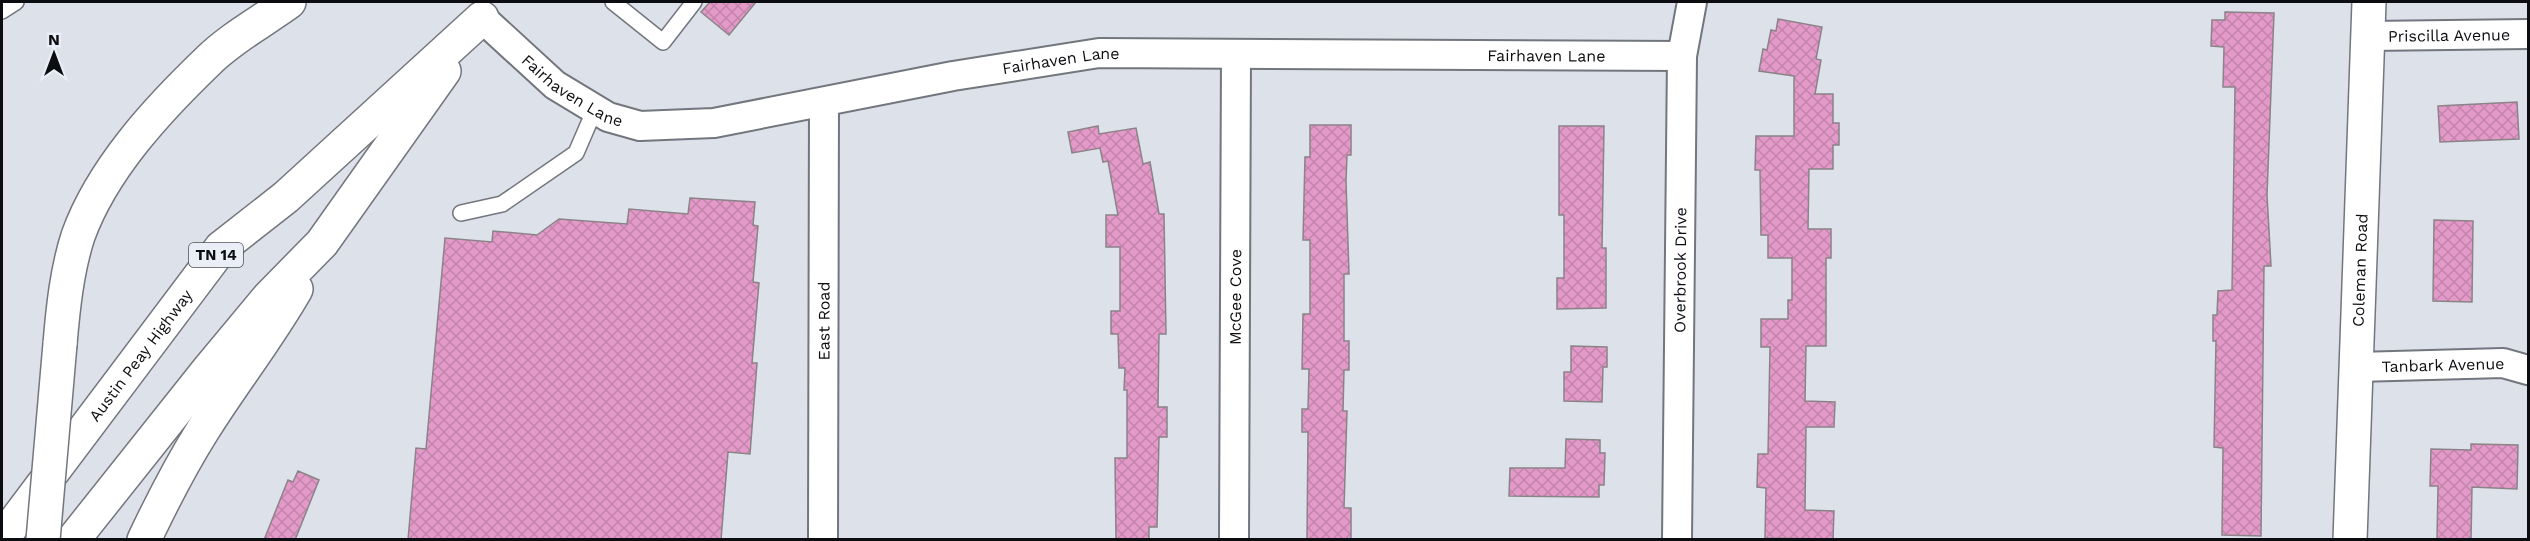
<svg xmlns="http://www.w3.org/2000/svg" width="2530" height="541" font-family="'Work Sans',sans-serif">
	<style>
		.building { fill: url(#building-cross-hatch); stroke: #8b8388; stroke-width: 1.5 }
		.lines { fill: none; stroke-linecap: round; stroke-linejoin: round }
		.lane-casing { stroke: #72767d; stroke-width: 18 }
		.street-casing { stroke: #72767d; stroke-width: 32 }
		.secondary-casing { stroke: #72767d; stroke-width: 36 }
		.primary-casing { stroke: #72767d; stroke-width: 36 }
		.lane { stroke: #fff; stroke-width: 15 }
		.street { stroke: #fff; stroke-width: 28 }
		.secondary { stroke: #fff; stroke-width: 33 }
		.primary { stroke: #fff; stroke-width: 33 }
		.primary-bridge-casing { stroke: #72767d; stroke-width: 36; stroke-linecap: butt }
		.primary-bridge { stroke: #fff; stroke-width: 33 }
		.labels { text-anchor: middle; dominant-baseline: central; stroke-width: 5; stroke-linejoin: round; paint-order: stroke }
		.shield { fill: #eaeef6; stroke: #4f5055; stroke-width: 1.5 }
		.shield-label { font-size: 15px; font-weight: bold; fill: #0c0d10 }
		.street-label { font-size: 16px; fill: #0c0d10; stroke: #eaeef6 }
	</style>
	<defs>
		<pattern id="building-cross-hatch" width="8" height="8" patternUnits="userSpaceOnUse" patternTransform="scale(1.5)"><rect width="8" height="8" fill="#e49ac8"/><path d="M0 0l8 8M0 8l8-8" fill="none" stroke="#c284ab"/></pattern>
	</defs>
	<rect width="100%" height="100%" fill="#dde1e9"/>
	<!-- building -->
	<path class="building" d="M 710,2 L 756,2 L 729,35 L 701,12 Z
		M 2225,12 L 2274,13 L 2267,195 L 2271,266 L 2264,266 L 2261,536 L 2222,535 L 2223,448 L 2214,447 L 2216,341 L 2213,341 L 2213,315 L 2217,315 L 2218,291 L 2232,290 L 2233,225 L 2235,87 L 2223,87 L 2224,47 L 2211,46 L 2212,20 L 2225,20 Z
		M 1778,19 L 1822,27 L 1816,59 L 1821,60 L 1815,94 L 1833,94 L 1833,123 L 1839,123 L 1839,145 L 1833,145 L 1833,169 L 1809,169 L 1808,229 L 1831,229 L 1831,258 L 1826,258 L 1826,346 L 1806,346 L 1805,401 L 1835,402 L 1834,427 L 1806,427 L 1805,510 L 1834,511 L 1833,539 L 1765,538 L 1766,488 L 1757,487 L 1758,454 L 1768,454 L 1770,347 L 1761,347 L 1761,319 L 1788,319 L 1788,300 L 1792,300 L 1792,258 L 1768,258 L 1768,235 L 1761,235 L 1760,170 L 1755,170 L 1756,136 L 1794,136 L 1794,76 L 1759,71 L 1763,49 L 1767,50 L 1771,30 L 1776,31 Z
		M 2517,102 L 2519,139 L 2440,142 L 2438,106 Z
		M 1310,125 L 1351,125 L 1351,155 L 1347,155 L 1346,181 L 1349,274 L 1344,274 L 1344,341 L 1349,341 L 1349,370 L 1344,370 L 1343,411 L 1347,411 L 1344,508 L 1351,508 L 1351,540 L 1307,540 L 1308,432 L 1302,432 L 1302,409 L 1308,409 L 1309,369 L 1302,369 L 1303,314 L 1310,314 L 1310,240 L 1303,240 L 1305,157 L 1310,157 Z
		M 1098,126 L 1099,134 L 1136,128 L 1143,164 L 1150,162 L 1159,214 L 1164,214 L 1166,334 L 1159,334 L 1158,407 L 1167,407 L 1167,437 L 1159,437 L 1157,527 L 1149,527 L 1149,540 L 1116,540 L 1115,458 L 1127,458 L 1127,390 L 1124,390 L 1125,368 L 1119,368 L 1118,334 L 1111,334 L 1111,311 L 1120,311 L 1120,247 L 1106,247 L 1106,215 L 1118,215 L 1108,161 L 1103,162 L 1100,148 L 1072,153 L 1068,132 Z
		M 1559,126 L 1604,126 L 1602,248 L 1606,248 L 1606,308 L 1557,309 L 1557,278 L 1564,278 L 1564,215 L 1559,215 Z
		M 690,198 L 755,202 L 753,225 L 758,226 L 753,282 L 759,283 L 752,363 L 757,363 L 750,454 L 728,452 L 721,540 L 408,540 L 416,448 L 426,449 L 445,238 L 492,242 L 493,231 L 537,235 L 559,219 L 627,224 L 629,209 L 688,214 Z
		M 2434,220 L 2473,221 L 2472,302 L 2433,301 Z
		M 1571,346 L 1607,347 L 1607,367 L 1603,367 L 1602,402 L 1564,401 L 1564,372 L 1571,372 Z
		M 1566,439 L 1600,440 L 1600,453 L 1605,453 L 1604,485 L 1599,485 L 1599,497 L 1509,496 L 1510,468 L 1565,468 Z
		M 2471,444 L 2518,445 L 2517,489 L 2472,487 L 2471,540 L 2437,540 L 2438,486 L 2430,486 L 2431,449 L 2471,450 Z
		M 298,471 L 319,480 L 295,540 L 264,540 L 288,480 L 293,482 Z"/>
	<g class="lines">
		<!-- lane casing -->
		<g class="lane-casing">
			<path id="lane" d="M 613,2 L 663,42 L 694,2
				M 2,11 L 16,2
				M 461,213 L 502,204 L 576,153 L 595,109"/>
		</g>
		<!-- street casing -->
		<g class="street-casing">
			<g id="street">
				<path id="s1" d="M 482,18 L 555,85 L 608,117 L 640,126 L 714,123 L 953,76 L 1099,53 L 1682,56"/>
				<path id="s2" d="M 2369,36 L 2528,34"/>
				<path id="s3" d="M 2357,367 L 2503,363 L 2528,370"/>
				<path id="s4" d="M 823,540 L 824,103"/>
				<path id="s5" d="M 1234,540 L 1236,54"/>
				<path id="s6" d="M 1677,540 L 1682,56 L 1692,2"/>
			</g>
		</g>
		<!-- secondary casing -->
		<g class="secondary-casing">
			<g id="secondary">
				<path id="s7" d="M 2350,540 L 2369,2"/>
			</g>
		</g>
		<!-- primary casing -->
		<g class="primary-casing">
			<g id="primary">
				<path d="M 60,344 C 63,308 67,270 78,236 C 102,169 158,109 208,61 C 231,38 263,21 289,2"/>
				<path id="s8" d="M 2,539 L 221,248 L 286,197 L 482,18"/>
				<path d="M 73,540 L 209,369 L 269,297 L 322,243 L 444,71"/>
				<path d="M 144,540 C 162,502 181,465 203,430 C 233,382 268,338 296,289"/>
			</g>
		</g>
		<!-- lane -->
		<use href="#lane" class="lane"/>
		<!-- street -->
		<use href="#street" class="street"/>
		<!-- secondary -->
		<use href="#secondary" class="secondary"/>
		<!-- primary -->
		<use href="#primary" class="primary"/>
		<!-- primary-bridge casing -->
		<g class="primary-bridge-casing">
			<path id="primary-bridge" d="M 43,540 L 60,344"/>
		</g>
		<!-- primary-bridge -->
		<use href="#primary-bridge" class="primary-bridge"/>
	</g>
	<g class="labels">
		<!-- shield labels -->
		<rect class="shield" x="189" y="243" width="54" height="24" rx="4.5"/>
		<g class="shield-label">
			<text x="216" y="255">TN 14</text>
		</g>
		<!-- street labels -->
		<g class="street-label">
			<text stroke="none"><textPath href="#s2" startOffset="80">Priscilla Avenue</textPath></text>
			<text stroke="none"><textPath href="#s1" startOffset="1107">Fairhaven Lane</textPath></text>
			<text stroke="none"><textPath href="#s1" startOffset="621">Fairhaven Lane</textPath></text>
			<text stroke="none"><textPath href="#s1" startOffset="117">Fairhaven Lane</textPath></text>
			<text stroke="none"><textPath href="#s6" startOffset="270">Overbrook Drive</textPath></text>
			<text stroke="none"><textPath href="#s7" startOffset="270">Coleman Road</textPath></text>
			<text stroke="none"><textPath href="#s5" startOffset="243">McGee Cove</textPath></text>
			<text stroke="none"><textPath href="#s4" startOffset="219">East Road</textPath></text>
			<text stroke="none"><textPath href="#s8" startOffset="230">Austin Peay Highway</textPath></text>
			<text stroke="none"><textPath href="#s3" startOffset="86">Tanbark Avenue</textPath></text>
		</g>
	</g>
	<!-- border -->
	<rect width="2530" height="541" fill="none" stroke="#0c0d10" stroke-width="6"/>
	<!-- north arrow -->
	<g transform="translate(54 54)" stroke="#eaeef6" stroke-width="4.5" paint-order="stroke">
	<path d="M0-4.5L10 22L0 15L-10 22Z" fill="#0c0d10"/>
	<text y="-9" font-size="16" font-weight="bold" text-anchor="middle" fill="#0c0d10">N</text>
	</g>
</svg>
